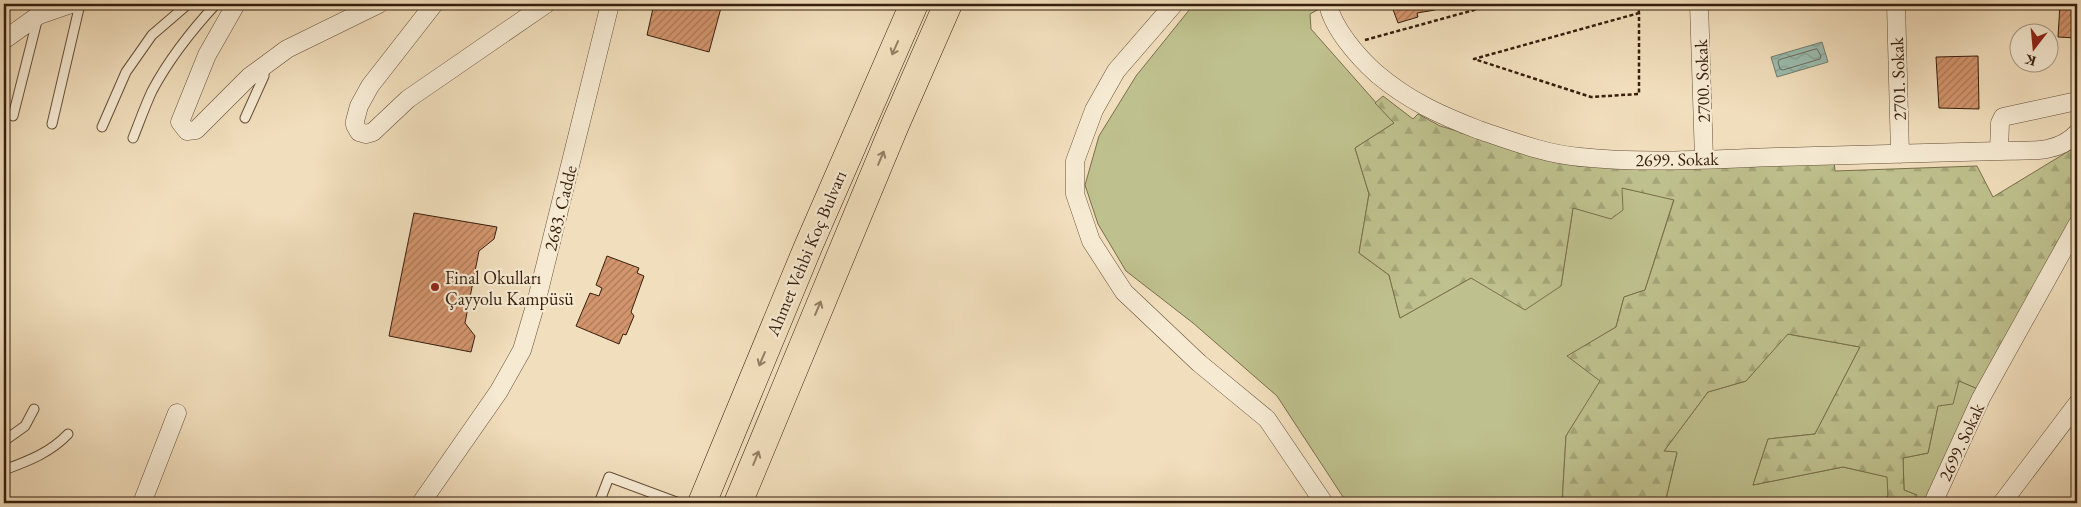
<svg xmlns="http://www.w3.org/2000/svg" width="2081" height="507" font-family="'EB Garamond',serif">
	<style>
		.green { fill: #bec08d; stroke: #7a6f4d }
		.forest { fill: url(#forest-firs); stroke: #7a6f4d }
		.water { fill: url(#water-waves); stroke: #737d6e }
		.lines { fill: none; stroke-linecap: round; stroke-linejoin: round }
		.shore { stroke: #696d5e; stroke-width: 1 }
		.building { fill: url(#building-hatch); stroke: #371e0d }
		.lane-casing { stroke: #664e39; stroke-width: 11 }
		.street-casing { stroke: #664e39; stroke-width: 19 }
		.primary-casing { stroke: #371e0d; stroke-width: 29 }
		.path { stroke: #371e0d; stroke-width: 2.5; stroke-dasharray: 4 2.5; stroke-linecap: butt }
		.lane { stroke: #f6ead3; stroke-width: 9 }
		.street { stroke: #f6ead3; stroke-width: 18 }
		.primary { stroke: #f1debc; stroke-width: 28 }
		.oneway { stroke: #947e64 }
		.poi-dot { fill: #8f2418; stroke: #f6ead3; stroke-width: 2 }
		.labels { text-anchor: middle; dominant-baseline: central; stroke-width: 4.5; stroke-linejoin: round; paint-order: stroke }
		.street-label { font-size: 18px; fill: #371e0d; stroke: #f6ead3 }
		.poi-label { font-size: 18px; fill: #371e0d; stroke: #f6ead3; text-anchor: start }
	</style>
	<defs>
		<pattern id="forest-firs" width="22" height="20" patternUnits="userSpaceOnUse" patternTransform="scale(1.25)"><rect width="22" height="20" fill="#bec08d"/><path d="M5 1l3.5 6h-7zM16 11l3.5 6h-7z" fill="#a4a578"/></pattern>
		<pattern id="water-waves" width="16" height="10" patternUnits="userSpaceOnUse" patternTransform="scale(1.25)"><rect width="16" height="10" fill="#9bbcaf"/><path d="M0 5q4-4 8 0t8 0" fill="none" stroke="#86a195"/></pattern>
		<pattern id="building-hatch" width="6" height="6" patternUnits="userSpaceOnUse" patternTransform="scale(1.25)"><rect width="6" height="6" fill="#d3956d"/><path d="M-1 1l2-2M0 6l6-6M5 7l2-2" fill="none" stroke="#ac7958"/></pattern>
	</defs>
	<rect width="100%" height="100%" fill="#f1debc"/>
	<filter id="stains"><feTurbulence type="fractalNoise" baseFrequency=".004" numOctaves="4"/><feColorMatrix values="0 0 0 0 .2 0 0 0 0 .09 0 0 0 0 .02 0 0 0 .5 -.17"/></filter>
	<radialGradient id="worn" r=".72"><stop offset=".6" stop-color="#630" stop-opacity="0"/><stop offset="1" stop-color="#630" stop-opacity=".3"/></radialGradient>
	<!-- green -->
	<path class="green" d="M 1194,4 L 1321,4 L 1321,8 L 1310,14 L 1311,29 L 1394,123 L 1355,148 L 1369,194 L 1359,253 L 1389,275 L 1400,318 L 1471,278 L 1561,286 L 1573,208 L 1622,188 L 1674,199 L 1645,290 L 1624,297 L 1616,327 L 1568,356 L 1601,381 L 1566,436 L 1562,503 L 1347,503 L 1277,396 L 1193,323 L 1126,271 L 1098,224 L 1085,185 L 1099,136 L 1136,76 Z
		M 1787,334 L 1860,347 L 1815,434 L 1768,439 L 1753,485 L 1843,467 L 1888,477 L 1888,495 L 1884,503 L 1665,503 L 1677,453 L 1664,451 L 1708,392 L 1746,381 Z
		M 1960,381 L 1978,389 L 1923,503 L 1913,503 L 1916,495 L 1904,490 L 1903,458 L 1928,453 L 1938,405 Z"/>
	<!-- forest -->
	<path class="forest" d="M 1383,96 L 1413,119 L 1418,114 L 1440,126 L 1577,166 L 1639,168 L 1834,159 L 1835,171 L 1977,166 L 1993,197 L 2077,146 L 2077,214 L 1978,389 L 1959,381 L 1953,404 L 1938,406 L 1928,453 L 1903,458 L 1904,490 L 1917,495 L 1913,503 L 1884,503 L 1888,495 L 1887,477 L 1843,467 L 1753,485 L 1768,439 L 1815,434 L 1860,347 L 1788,334 L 1746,381 L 1708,392 L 1664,451 L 1677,452 L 1665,503 L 1562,503 L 1566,436 L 1600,381 L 1567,356 L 1616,327 L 1624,297 L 1645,290 L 1674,200 L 1622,188 L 1623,210 L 1611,219 L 1573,208 L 1561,286 L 1525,310 L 1471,278 L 1400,318 L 1389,275 L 1359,253 L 1369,194 L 1355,148 L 1394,123 L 1375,103 Z"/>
	<!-- water -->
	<path class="water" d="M 1822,42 L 1828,62 L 1777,77 L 1771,57 Z"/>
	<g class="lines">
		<!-- shore -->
		<path class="shore" d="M 1817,49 L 1821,56 L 1820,59 L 1783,70 L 1780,69 L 1778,62 L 1779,60 Z"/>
	</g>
	<!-- building -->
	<path class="building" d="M 654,4 L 722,4 L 709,52 L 647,35 Z
		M 1391,4 L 1433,4 L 1435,10 L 1417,13 L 1418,17 L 1398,23 Z
		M 1446,4 L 1468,4 L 1448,10 Z
		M 2060,4 L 2077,4 L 2077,38 L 2058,37 Z
		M 1978,56 L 1979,109 L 1939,108 L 1936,57 Z
		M 414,213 L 497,227 L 494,239 L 479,251 L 465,323 L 475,336 L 471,352 L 389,336 Z
		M 607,256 L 639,268 L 637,273 L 644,276 L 631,312 L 634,316 L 626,335 L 623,334 L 619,344 L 576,326 L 590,293 L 599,296 L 602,288 L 596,285 Z"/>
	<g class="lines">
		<!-- lane casing -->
		<g class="lane-casing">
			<path id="lane" d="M 13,116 L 38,17
				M 245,118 L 264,76 L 264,66
				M 52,124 L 80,4
				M 102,127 L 126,72 L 152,35 L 188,4
				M 133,138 C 139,123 145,106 152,91 C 169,59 192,30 216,4
				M 4,441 L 25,426 L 34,409
				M 4,470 C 28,461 50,453 68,434
				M 599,503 L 609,477 L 679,503"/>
		</g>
		<!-- street casing -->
		<g class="street-casing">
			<path id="street" d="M 236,4 L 207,55 L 180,122 L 187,131 L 196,130 L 249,77 L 287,49 L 379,4
				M 434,4 L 370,86 L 359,106 L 355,121 L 355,125 L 359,132 L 366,134 L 373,132 L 408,99 L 546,4
				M 1174,4 L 1116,71 L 1094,110 L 1075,161 L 1075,194 L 1091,241 L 1124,292 L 1199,363 L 1267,419 L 1324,503
				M 1328,4 C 1333,29 1359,58 1377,74 C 1409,101 1440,115 1479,130 C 1512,141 1545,154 1580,157 C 1645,164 1712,159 1776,157 C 1851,155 1925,153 1999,151 C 2026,150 2057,155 2077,133
				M 1699,4 L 1704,159
				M 1896,4 L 1900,154
				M 4,40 L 39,15 L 71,4
				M 1999,151 L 2000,123 L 2003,117 L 2077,101
				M 142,503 L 177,413
				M 421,503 L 499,391 L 522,350 L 537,299 L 610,4
				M 1933,503 L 1981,398 L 2077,225
				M 2002,503 L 2077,404"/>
		</g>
		<!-- primary casing -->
		<g class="primary-casing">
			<path id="primary" d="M 702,503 L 808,247 L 914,4
				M 738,503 L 895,125 L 948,4"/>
		</g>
		<!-- path -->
		<path class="path" d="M 1638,4 L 1639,13 L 1639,94 L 1591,97 L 1474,59 L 1639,13
			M 1365,40 L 1496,4"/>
		<!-- lane -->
		<use href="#lane" class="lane"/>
		<!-- street -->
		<use href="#street" class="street"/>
		<!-- primary -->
		<use href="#primary" class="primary"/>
	</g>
	<!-- one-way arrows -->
	<defs><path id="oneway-shaft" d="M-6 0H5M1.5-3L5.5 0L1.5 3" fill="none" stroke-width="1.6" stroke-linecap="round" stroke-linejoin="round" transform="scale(1.25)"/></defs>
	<g class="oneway">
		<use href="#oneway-shaft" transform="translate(895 48) rotate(114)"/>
		<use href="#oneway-shaft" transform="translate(881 158) rotate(-67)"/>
		<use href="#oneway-shaft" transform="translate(818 308) rotate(-67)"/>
		<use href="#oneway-shaft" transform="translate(762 359) rotate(113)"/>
		<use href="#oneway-shaft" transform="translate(756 458) rotate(-68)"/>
	</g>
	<!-- markers -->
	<circle class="poi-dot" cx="435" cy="287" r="5"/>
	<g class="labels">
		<!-- street labels -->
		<g class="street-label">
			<text transform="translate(1898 79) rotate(-92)">2701. Sokak</text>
			<text transform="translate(1702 81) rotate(-92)">2700. Sokak</text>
			<text transform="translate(1677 159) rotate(-1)">2699. Sokak</text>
			<text transform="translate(560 208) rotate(-76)">2683. Cadde</text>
			<text transform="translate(806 253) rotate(-67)">Ahmet Vehbi Koç Bulvarı</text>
			<text transform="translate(1961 442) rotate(-65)">2699. Sokak</text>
		</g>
		<!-- poi labels -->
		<g class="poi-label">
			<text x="445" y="277">Final Okulları<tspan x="445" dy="21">Çayyolu Kampüsü</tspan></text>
		</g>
	</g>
	<!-- margin -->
	<rect width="2081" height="507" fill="none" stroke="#f1debc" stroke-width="20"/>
	<rect x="5" y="5" width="2071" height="497" fill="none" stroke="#371e0d" stroke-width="2.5"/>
	<rect x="10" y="10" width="2061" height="487" fill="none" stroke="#371e0d"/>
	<!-- north arrow -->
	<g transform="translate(2034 48) rotate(196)"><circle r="24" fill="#f6ead3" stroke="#aa9884"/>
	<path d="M0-4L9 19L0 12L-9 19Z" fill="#8f2418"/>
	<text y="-8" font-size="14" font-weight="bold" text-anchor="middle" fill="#371e0d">K</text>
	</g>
	<rect width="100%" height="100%" filter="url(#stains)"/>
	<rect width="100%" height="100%" fill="url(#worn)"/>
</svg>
